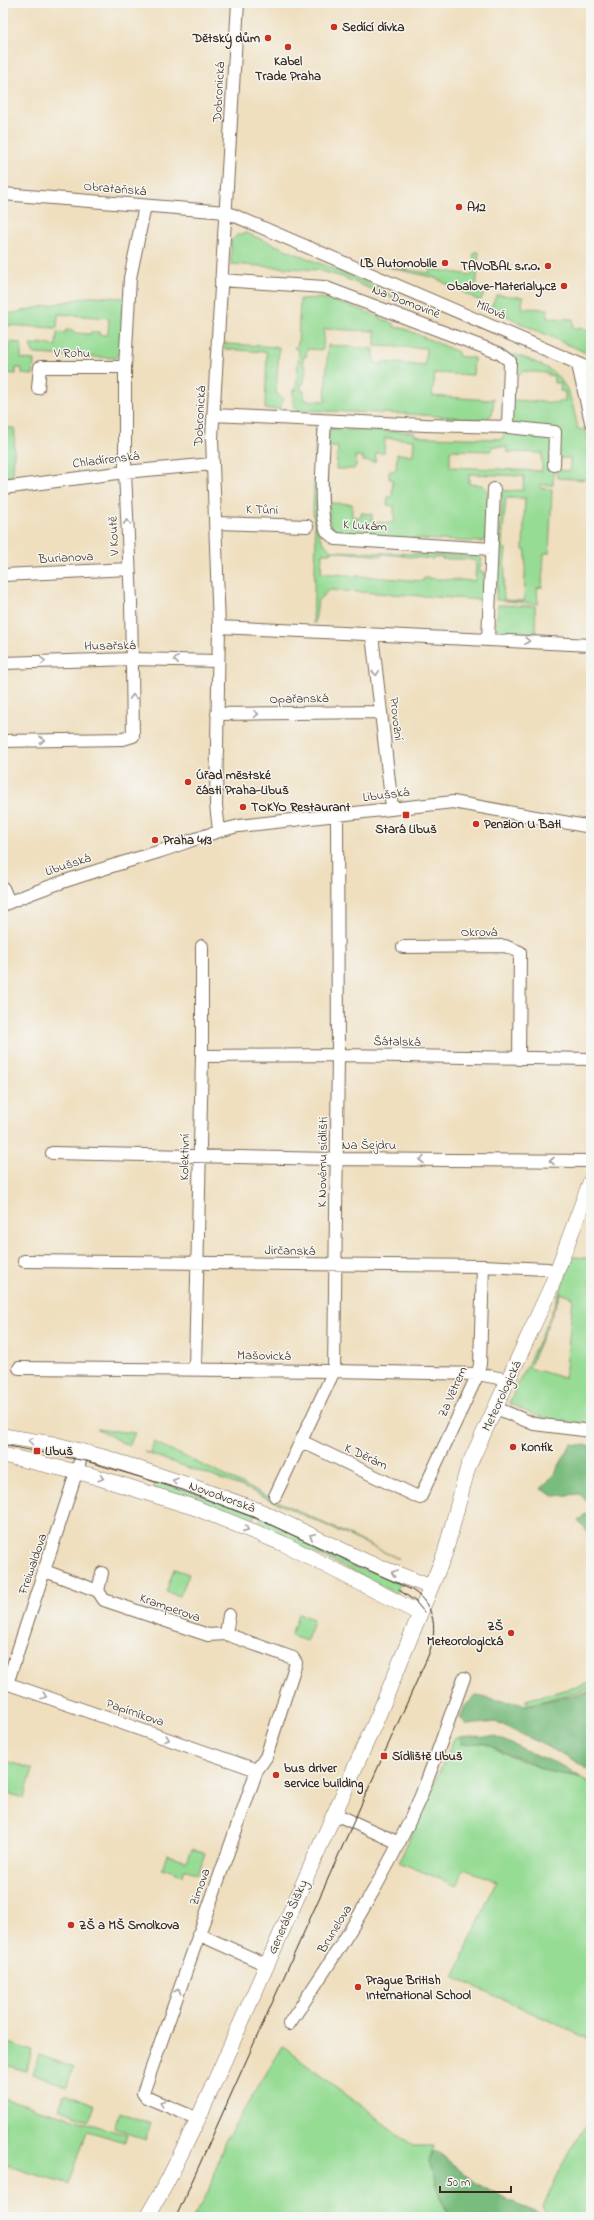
<svg xmlns="http://www.w3.org/2000/svg" width="594" height="2220" font-family="'Indie Flower',sans-serif">
	<style>
		.green { fill: #97dc95; stroke: #69835a; fill-rule: evenodd }
		.forest { fill: #79bc7e; stroke: #5a734e }
		.lines { fill: none; stroke-linecap: round; stroke-linejoin: round }
		.minor-casing { stroke: #7a6956; stroke-width: 14 }
		.major-casing { stroke: #7a6956; stroke-width: 16 }
		.minor { stroke: #fff; stroke-width: 12 }
		.major { stroke: #fff; stroke-width: 15 }
		.tram { stroke: #3b2a1e; stroke-width: 1 }
		.oneway { stroke: #a79f9a }
		.poi-dot { fill: #c8321e; stroke: #f6f6f2; stroke-width: 1.5 }
		.labels { text-anchor: middle; dominant-baseline: central; stroke-width: 3; stroke-linejoin: round; paint-order: stroke }
		.poi-label { font-size: 13px; font-weight: bold; fill: #3b2a1e; stroke: #f6f6f2; text-anchor: start }
		.street-label { font-size: 13px; fill: #3b2a1e; stroke: #f6f6f2 }
	</style>
	<rect width="100%" height="100%" fill="#f6f6f2"/>
	<filter id="ink" filterUnits="userSpaceOnUse"><feTurbulence type="fractalNoise" baseFrequency=".025" numOctaves="2"/><feDisplacementMap in="SourceGraphic" scale="8" xChannelSelector="R" yChannelSelector="G"/><feConvolveMatrix kernelMatrix="1 2 1 2 8 2 1 2 1" color-interpolation-filters="sRGB"/></filter>
	<filter id="wash" filterUnits="userSpaceOnUse"><feTurbulence type="fractalNoise" baseFrequency=".012" numOctaves="4" result="noise"/><feDisplacementMap in="SourceGraphic" scale="16" xChannelSelector="R" yChannelSelector="G"/><feGaussianBlur stdDeviation="0.9" result="paint"/><feColorMatrix in="noise" values="0 0 0 0 0 0 0 0 0 0 0 0 0 0 0 0 0 1.4 0 .05"/><feComposite in="paint" operator="in"/></filter>
	<g filter="url(#wash)">
		<rect width="100%" height="100%" fill="#efdfbf"/>
		<!-- green -->
		<path class="green" d="M 246,233 L 370,284 L 414,307 L 342,277 L 318,270 L 231,264 L 231,241 L 237,235 Z
			M 474,252 L 479,252 L 476,290 L 484,294 L 480,301 L 435,278 L 383,266 L 430,273 L 430,269 L 472,275 Z
			M 497,295 L 523,297 L 522,308 L 548,309 L 547,318 L 573,319 L 573,328 L 589,329 L 591,355 L 518,322 L 491,307 Z
			M 93,296 L 125,298 L 123,332 L 120,333 L 120,352 L 116,358 L 34,354 L 30,345 L 39,345 L 39,343 L 56,346 L 57,332 L 65,333 L 66,330 L 74,331 L 74,333 L 91,334 L 91,332 L 99,332 L 99,335 L 108,335 L 109,318 L 58,314 L 57,328 L 6,325 L 3,346 L 3,315 Z
			M 321,298 L 360,309 L 394,324 L 394,327 L 405,329 L 458,352 L 458,356 L 474,358 L 473,375 L 435,373 L 432,396 L 489,400 L 494,398 L 492,414 L 487,420 L 410,414 L 297,410 L 293,404 L 293,390 L 296,390 L 299,351 L 294,348 L 298,344 L 300,299 ZM 324,329 L 375,331 L 375,346 L 426,348 L 425,366 L 383,362 L 382,364 L 374,363 L 374,349 L 328,345 L 325,401 L 304,400 L 304,391 L 301,391 L 302,383 L 304,383 L 306,366 L 303,366 L 303,357 L 306,357 L 307,349 L 323,350 Z
			M 9,342 L 21,343 L 21,359 L 34,360 L 33,375 L 22,374 L 22,368 L 16,368 L 16,374 L 7,373 L 6,364 Z
			M 225,342 L 227,344 L 279,347 L 276,393 L 283,399 L 280,409 L 265,409 L 267,352 L 225,349 Z
			M 514,354 C 562,371 568,379 578,429 L 586,430 L 591,480 L 557,478 L 557,470 L 554,470 L 553,485 L 540,485 L 540,488 L 552,489 L 549,553 L 544,553 L 542,587 L 537,588 L 538,604 L 496,600 L 502,491 L 500,491 L 523,490 L 524,476 L 469,474 L 469,484 L 482,485 L 488,490 L 486,539 L 481,542 L 341,535 L 331,528 L 329,518 L 330,503 L 352,504 L 352,517 L 361,517 L 361,513 L 372,514 L 372,522 L 394,523 L 394,506 L 387,505 L 388,497 L 392,497 L 393,480 L 389,479 L 389,471 L 396,471 L 397,454 L 413,455 L 414,440 L 385,438 L 384,453 L 376,453 L 375,462 L 363,461 L 363,457 L 355,456 L 356,465 L 354,469 L 336,469 L 338,447 L 328,447 L 328,429 L 414,432 L 415,435 L 425,437 L 503,439 L 506,412 L 509,412 ZM 522,371 L 548,373 L 548,375 L 554,376 L 554,383 L 561,383 L 560,391 L 565,392 L 565,401 L 560,401 L 559,403 L 512,400 L 513,373 L 521,374 ZM 492,446 L 507,447 L 507,452 L 542,453 L 542,471 L 450,467 L 450,450 L 491,451 ZM 559,458 L 570,458 L 570,471 L 559,470 ZM 506,498 L 525,498 L 523,550 L 526,550 L 524,601 L 504,600 L 503,583 L 504,583 L 505,566 L 504,566 L 506,549 L 503,549 L 503,540 L 502,540 Z
			M 316,427 L 319,429 L 316,524 C 319,536 322,542 331,551 L 479,556 L 482,559 L 479,572 L 484,572 L 483,600 L 329,590 L 318,600 L 315,623 L 313,623 L 316,540 L 313,511 ZM 331,551 L 382,556 L 382,554 L 433,559 L 433,557 L 442,557 L 442,559 L 467,559 L 476,561 L 475,581 L 424,578 L 423,581 L 321,573 L 322,553 L 331,553 Z
			M 3,428 L 15,428 L 13,477 L 3,476 Z
			M 498,605 L 535,606 L 536,633 L 496,631 Z
			M 573,1257 L 591,1258 L 591,1424 C 559,1424 538,1418 509,1403 L 524,1371 L 523,1371 L 526,1368 L 550,1317 ZM 561,1293 L 573,1298 L 565,1378 L 529,1368 Z
			M 97,1429 L 135,1433 L 129,1446 Z
			M 154,1442 L 399,1559 L 243,1487 L 144,1452 L 150,1454 Z
			M 156,1479 L 256,1513 L 250,1527 L 153,1489 Z
			M 262,1515 L 402,1579 L 396,1594 C 351,1568 304,1548 256,1530 Z
			M 174,1569 L 189,1574 L 180,1596 L 166,1592 Z
			M 298,1614 L 313,1619 L 307,1641 L 291,1636 Z
			M 591,1683 L 591,1688 L 527,1705 L 526,1700 Z
			M 460,1737 L 462,1744 L 483,1743 L 519,1760 L 551,1772 L 580,1777 L 591,1784 L 591,2040 L 454,1977 L 496,1881 L 464,1869 L 457,1886 L 399,1862 L 454,1739 Z
			M 3,1760 L 33,1769 L 24,1798 L 3,1792 Z
			M 192,1849 L 205,1853 L 198,1874 L 184,1869 L 183,1875 L 162,1868 L 167,1855 L 187,1861 Z
			M 3,2041 L 32,2051 L 26,2071 L 3,2064 Z
			M 283,2046 L 413,2146 L 434,2146 L 429,2162 L 448,2217 L 192,2217 L 208,2192 L 225,2141 Z
			M 39,2055 L 73,2067 L 67,2086 L 33,2074 Z
			M 65,2093 L 95,2105 L 89,2121 L 59,2109 Z
			M 3,2098 L 127,2135 L 125,2142 L 87,2131 L 69,2185 L 3,2164 Z
			M 120,2112 L 151,2124 L 145,2140 L 114,2128 Z
			M 591,2118 L 591,2217 L 550,2217 L 543,2207 C 556,2175 571,2146 591,2118 Z"/>
		<!-- forest -->
		<path class="forest" d="M 571,1444 L 591,1446 L 591,1506 L 580,1494 L 554,1496 L 541,1489 L 555,1473 Z
			M 591,1508 L 591,1536 L 578,1521 Z
			M 591,1691 L 591,1771 L 568,1757 L 497,1722 L 467,1725 L 460,1718 L 465,1706 L 476,1696 L 527,1705 Z
			M 471,1736 L 495,1737 L 565,1767 L 580,1777 L 551,1772 L 483,1743 L 461,1744 L 460,1737 Z
			M 433,2152 L 438,2152 L 474,2182 L 510,2202 L 549,2217 L 448,2217 L 429,2162 Z"/>
	</g>
	<g filter="url(#ink)">
		<g class="lines">
			<!-- minor casing -->
			<g class="minor-casing">
				<path id="minor" d="M 3,194 L 226,212 L 591,369
					M 221,280 L 324,287 L 499,353 L 510,361 L 508,427
					M 578,365 L 591,422
					M 38,388 L 40,367 L 125,367
					M 213,415 L 425,425 L 508,427 L 555,432 L 554,465
					M 325,421 C 324,444 317,514 327,531 C 328,534 333,536 336,539 L 491,549
					M 3,488 L 125,472 L 212,464
					M 217,523 L 307,526
					M 3,575 L 129,569
					M 219,627 L 591,645
					M 372,635 L 392,807
					M 488,640 L 494,489
					M 3,663 L 132,659 L 218,661
					M 217,714 L 380,712
					M 3,741 L 123,739 L 133,736 L 131,601 L 125,472 L 125,367 L 130,278 L 145,206
					M 219,830 L 216,805 L 219,627 L 212,438 L 238,3
					M 3,888 L 9,902
					M 3,905 C 53,883 106,868 158,852 C 186,843 211,832 239,826 L 453,802 L 591,827
					M 403,947 L 505,946 L 520,952 L 519,1059
					M 202,1056 L 338,1055 L 591,1059
					M 52,1153 L 331,1159 L 591,1161
					M 24,1261 L 483,1266 L 548,1269 L 556,1272
					M 19,1368 L 334,1371 L 478,1374 L 509,1380
					M 195,1368 L 202,1056 L 202,946
					M 496,1408 L 534,1424 L 591,1431
					M 301,1441 L 420,1498 L 478,1374 L 480,1364 L 483,1266
					M 275,1496 L 334,1371 L 338,1055 L 337,815
					M 45,1571 L 98,1591 L 104,1600 L 208,1635 L 226,1634 L 293,1658 L 296,1663 L 266,1757 L 257,1770 L 143,2093 L 146,2097 L 198,2119
					M 98,1591 L 102,1573
					M 226,1634 L 229,1615
					M 3,1682 L 257,1770
					M 7,1684 L 83,1452
					M 335,1814 L 399,1843
					M 198,1934 L 267,1965
					M 289,2024 C 338,1952 385,1879 420,1798 C 436,1759 449,1718 464,1678"/>
			</g>
			<!-- major casing -->
			<g class="major-casing">
				<path id="major" d="M 3,1436 L 53,1444 L 107,1458 L 191,1486 L 260,1511 L 369,1563 L 431,1587
					M 3,1455 L 90,1475 L 196,1508 L 284,1544 L 419,1613
					M 147,2217 L 167,2182 L 198,2119 L 378,1716 L 445,1553 L 468,1467 L 551,1287 L 591,1180"/>
			</g>
			<!-- minor -->
			<use href="#minor" class="minor"/>
			<!-- major -->
			<use href="#major" class="major"/>
			<!-- tram -->
			<path class="tram" d="M 3,1445 L 86,1461 L 183,1490 L 260,1520 L 412,1590 C 436,1606 438,1631 428,1656 L 176,2217
				M 399,1590 L 415,1601 L 424,1612"/>
		</g>
		<!-- one-way arrows -->
		<defs><path id="oneway-chevron" d="M-2-3.5L2.5 0L-2 3.5" fill="none" stroke-width="1.6" stroke-linecap="round" stroke-linejoin="round"/></defs>
		<g class="oneway">
			<use href="#oneway-chevron" transform="translate(127 522) rotate(-93)"/>
			<use href="#oneway-chevron" transform="translate(527 641) rotate(3)"/>
			<use href="#oneway-chevron" transform="translate(176 660) rotate(-179)"/>
			<use href="#oneway-chevron" transform="translate(43 661) rotate(-2)"/>
			<use href="#oneway-chevron" transform="translate(376 673) rotate(84)"/>
			<use href="#oneway-chevron" transform="translate(133 697) rotate(-91)"/>
			<use href="#oneway-chevron" transform="translate(256 714) rotate(-1)"/>
			<use href="#oneway-chevron" transform="translate(42 740) rotate(-1)"/>
			<use href="#oneway-chevron" transform="translate(422 1160) rotate(-180)"/>
			<use href="#oneway-chevron" transform="translate(552 1161) rotate(-180)"/>
			<use href="#oneway-chevron" transform="translate(31 1441) rotate(-172)"/>
			<use href="#oneway-chevron" transform="translate(101 1478) rotate(16)"/>
			<use href="#oneway-chevron" transform="translate(175 1481) rotate(-161)"/>
			<use href="#oneway-chevron" transform="translate(246 1529) rotate(24)"/>
			<use href="#oneway-chevron" transform="translate(312 1536) rotate(-155)"/>
			<use href="#oneway-chevron" transform="translate(394 1573) rotate(-162)"/>
			<use href="#oneway-chevron" transform="translate(44 1696) rotate(19)"/>
			<use href="#oneway-chevron" transform="translate(167 1739) rotate(19)"/>
			<use href="#oneway-chevron" transform="translate(178 1991) rotate(-71)"/>
			<use href="#oneway-chevron" transform="translate(162 2103) rotate(-161)"/>
		</g>
	</g>
	<!-- markers -->
	<g class="poi-dot">
		<circle cx="334" cy="27" r="4"/>
		<circle cx="268" cy="38" r="4"/>
		<circle cx="288" cy="47" r="4"/>
		<circle cx="459" cy="207" r="4"/>
		<circle cx="445" cy="263" r="4"/>
		<circle cx="548" cy="266" r="4"/>
		<circle cx="564" cy="286" r="4"/>
		<circle cx="188" cy="782" r="4"/>
		<circle cx="243" cy="807" r="4"/>
		<rect x="402" y="811" width="8" height="8" rx="2"/>
		<circle cx="476" cy="824" r="4"/>
		<circle cx="155" cy="840" r="4"/>
		<circle cx="513" cy="1447" r="4"/>
		<rect x="33" y="1447" width="8" height="8" rx="2"/>
		<circle cx="511" cy="1633" r="4"/>
		<rect x="380" y="1752" width="8" height="8" rx="2"/>
		<circle cx="276" cy="1775" r="4"/>
		<circle cx="71" cy="1925" r="4"/>
		<circle cx="358" cy="1987" r="4"/>
	</g>
	<g class="labels">
		<!-- poi labels -->
		<g class="poi-label">
			<text x="342" y="27">Sedící dívka</text>
			<text x="260" y="38" text-anchor="end">Dětský dům</text>
			<text x="288" y="61" text-anchor="middle">Kabel<tspan x="288" dy="15">Trade Praha</tspan></text>
			<text x="467" y="207">A12</text>
			<text x="437" y="263" text-anchor="end">LB Automobile</text>
			<text x="540" y="266" text-anchor="end">TAVOBAL s.r.o.</text>
			<text x="556" y="286" text-anchor="end">Obalove-Materialy.cz</text>
			<text x="196" y="775">Úřad městské<tspan x="196" dy="15">části Praha-Libuš</tspan></text>
			<text x="251" y="807">TOKYO Restaurant</text>
			<text x="484" y="824">Penzion U Bati</text>
			<text x="406" y="829" text-anchor="middle">Stará Libuš</text>
			<text x="163" y="840">Praha 413</text>
			<text x="521" y="1447">Kontík</text>
			<text x="45" y="1451">Libuš</text>
			<text x="503" y="1626" text-anchor="end">ZŠ<tspan x="503" dy="15">Meteorologická</tspan></text>
			<text x="392" y="1756">Sídliště Libuš</text>
			<text x="284" y="1768">bus driver<tspan x="284" dy="15">service building</tspan></text>
			<text x="79" y="1925">ZŠ a MŠ Smolkova</text>
			<text x="366" y="1980">Prague British<tspan x="366" dy="15">International School</tspan></text>
		</g>
		<!-- street labels -->
		<g class="street-label">
			<text transform="translate(219 92) rotate(-87)">Dobronická</text>
			<text transform="translate(115 189) rotate(5)">Obrataňská</text>
			<text transform="translate(406 302) rotate(21)">Na Domovině</text>
			<text transform="translate(491 310) rotate(24)">Mílová</text>
			<text x="72" y="353">V Rohu</text>
			<text transform="translate(200 416) rotate(-87)">Dobronická</text>
			<text transform="translate(106 460) rotate(-7)">Chladírenská</text>
			<text transform="translate(262 510) rotate(2)">K Tůni</text>
			<text transform="translate(365 526) rotate(4)">K Lukám</text>
			<text transform="translate(114 536) rotate(-93)">V Koutě</text>
			<text transform="translate(66 558) rotate(-3)">Burianova</text>
			<text transform="translate(110 646) rotate(-1)">Husařská</text>
			<text transform="translate(299 699) rotate(-1)">Opařanská</text>
			<text transform="translate(396 719) rotate(83)">Provozní</text>
			<text transform="translate(386 795) rotate(-7)">Libušská</text>
			<text transform="translate(68 865) rotate(-18)">Libušská</text>
			<text x="479" y="932">Okrová</text>
			<text transform="translate(397 1042) rotate(1)">Šátalská</text>
			<text x="369" y="1145">Na Šejdru</text>
			<text transform="translate(185 1157) rotate(-89)">Kolektivní</text>
			<text transform="translate(323 1162) rotate(-89)">K Novému sídlišti</text>
			<text transform="translate(290 1251) rotate(1)">Jirčanská</text>
			<text transform="translate(264 1356) rotate(1)">Mašovická</text>
			<text transform="translate(453 1392) rotate(-66)">Za Větrem</text>
			<text transform="translate(502 1396) rotate(-65)">Meteorologická</text>
			<text transform="translate(366 1457) rotate(25)">K Děrám</text>
			<text transform="translate(222 1497) rotate(20)">Novodvorská</text>
			<text transform="translate(33 1564) rotate(-71)">Freiwaldova</text>
			<text transform="translate(170 1608) rotate(19)">Kramperova</text>
			<text transform="translate(135 1713) rotate(19)">Papírníkova</text>
			<text transform="translate(200 1887) rotate(-70)">Zimova</text>
			<text transform="translate(288 1917) rotate(-66)">Generála Šišky</text>
			<text transform="translate(335 1929) rotate(-59)">Brunelova</text>
		</g>
	</g>
	<!-- margin -->
	<rect width="594" height="2220" fill="none" stroke="#f6f6f2" stroke-width="16"/>
	<!-- scale -->
	<path d="M440 2186v6h71v-6" fill="none" stroke="#3b2a1e" stroke-width="2"/>
	<text x="446" y="2186" font-size="12" fill="#3b2a1e" stroke="#f6f6f2" stroke-width="3" paint-order="stroke">50 m</text>
</svg>
